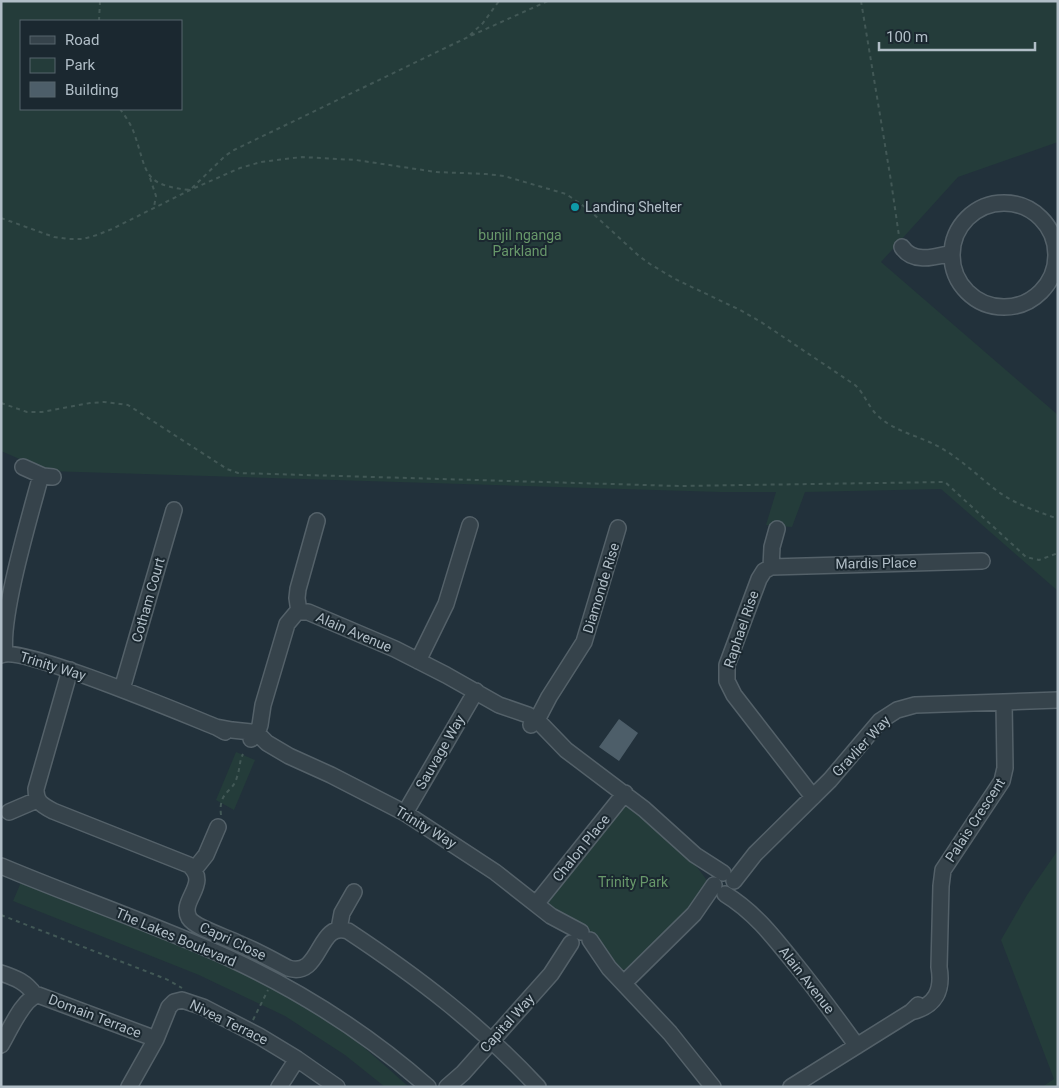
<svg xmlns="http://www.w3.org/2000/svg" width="1059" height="1088" font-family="Roboto,sans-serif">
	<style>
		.green { fill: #243c3a; fill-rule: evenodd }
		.building { fill: #4d5e69 }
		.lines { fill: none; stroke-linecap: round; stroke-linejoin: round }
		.minor-casing { stroke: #546169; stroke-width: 18 }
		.path { stroke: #425856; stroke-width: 2; stroke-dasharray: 4 4; stroke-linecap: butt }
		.minor { stroke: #36434b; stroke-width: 15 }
		.culture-dot { fill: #0f9aa8; stroke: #1b2830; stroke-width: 2 }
		.labels { text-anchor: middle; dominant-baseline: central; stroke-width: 4; stroke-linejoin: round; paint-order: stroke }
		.poi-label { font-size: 14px; fill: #b1bec7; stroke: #1b2830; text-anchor: start }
		.park-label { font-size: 14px; fill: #68986a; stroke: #1b2830 }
		.street-label { font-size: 14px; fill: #b1bec7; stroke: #1b2830 }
	</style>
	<rect width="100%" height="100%" fill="#22313b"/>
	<!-- green -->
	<path class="green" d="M 1,1 L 1058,1 L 1058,142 L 958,177 L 881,262 L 1058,415 L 1058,591 L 941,489 L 805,492 L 792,527 L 766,525 L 776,492 L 720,492 L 47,471 L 1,451 ZM 21,21 L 181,21 L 181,109 L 21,109 Z
		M 236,752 L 255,760 L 234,810 L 216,800 Z
		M 628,806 C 647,815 702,866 709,885 L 694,907 L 686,910 L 636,959 L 636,964 C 630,968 626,971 619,969 L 588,930 L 578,927 L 549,906 L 549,898 L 621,808 Z
		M 1058,850 L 1058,1087 L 1042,1087 L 1054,1079 L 1001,940 L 1027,895 Z
		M 22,880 C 114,917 209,950 296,999 C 338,1023 373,1055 409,1087 L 385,1087 L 345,1055 L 285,1016 L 199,975 L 13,901 Z"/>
	<!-- building -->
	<path class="building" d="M 619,719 L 638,733 L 619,761 L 599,747 Z"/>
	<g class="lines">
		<!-- minor casing -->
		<g class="minor-casing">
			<path id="minor" d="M952 255a52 52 0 1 1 104 0a52 52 0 1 1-104 0Z
				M 902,247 C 913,264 935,257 952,253
				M 23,467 L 43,476 L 53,477
				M 777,529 L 772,547 L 771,567 L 764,571 L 759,579 L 727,665 L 727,681 L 734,695 L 813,797
				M 771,567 L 982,561
				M 299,612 L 297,598 L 298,589 L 317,521
				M 5,653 C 0,616 30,516 41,475
				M 1,655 C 22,646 186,715 216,727 L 225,732
				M 418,661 L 446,604 L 470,525
				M 70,670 L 36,789 C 36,802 42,805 53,811 L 189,865 C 211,884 179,900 189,918 C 195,928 229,938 240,944 C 257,951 273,960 288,968 C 322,979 317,920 348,931 C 419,978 480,1025 538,1087
				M 122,689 L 174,510
				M 531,725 L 537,720 L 549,697 L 584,642 L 618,528
				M 216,727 L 232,730 L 251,732 L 258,734 L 267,743 L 289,756 L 331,775 L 405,813 L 495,872 L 551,916 L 581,932
				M 251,739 L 258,731 L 260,725 L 263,705 L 287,624 L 297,612 L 308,612 L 395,649 L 446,675 L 499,705 L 528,715 L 537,720 L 566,750 L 644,809 L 695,855 L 723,873
				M 9,812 L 37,800
				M 405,813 L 476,691
				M 1,866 C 77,898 156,925 231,959 C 302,992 369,1035 428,1087
				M 194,870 L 206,855 L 218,827
				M 734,881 L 755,854 L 830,780 L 880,721 L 897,710 L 915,705 L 1058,700
				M 725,894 C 753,911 772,935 792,960 C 815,988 836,1017 857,1046
				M 536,904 L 625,793
				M 339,929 L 342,913 L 354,892
				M 590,940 L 609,968 L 670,1033 L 713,1087
				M 1,973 C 16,978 26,982 35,995
				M 624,983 L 694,914 L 714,885
				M 911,1012 C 936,1006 943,990 939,967 L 941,886 L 943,870 L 1002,781 L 1005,768 L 1004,702
				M 1,1045 C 9,1032 23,998 38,995 L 156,1039
				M 129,1087 L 156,1039 L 169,1007 L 174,1002 L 182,1000 L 203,1007 L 259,1036 L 297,1059 L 337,1087
				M 279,1087 L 297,1059
				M 447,1087 L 463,1073 L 551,974 L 571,943
				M 791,1087 L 911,1012 L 918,1005"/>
		</g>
		<!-- path -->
		<path class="path" d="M 861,1 L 891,181 L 899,236
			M 99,21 L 100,1
			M 470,35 L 483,23 L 499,1
			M 120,109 C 125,116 131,124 134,133 C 148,172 141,185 190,190 L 225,156 L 234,150 L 468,37 L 548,1
			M 150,178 L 156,196 L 154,207
			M 1,218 L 54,237 L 69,239 L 83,239 L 97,235 L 112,229 L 190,190 L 240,168 L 261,162 L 302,157 L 356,160 L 436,172 L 486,174 L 504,176 L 566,194 L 588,209 L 639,256 L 650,264 L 675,279 L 740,310 L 761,322 L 855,385 C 864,393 868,406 877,415 C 894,432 921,436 941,448 C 962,460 978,476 996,490 C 1014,504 1037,511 1058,519
			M 1,403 L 27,412 L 42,412 L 90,403 L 104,402 L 128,405 L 227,469 L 238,473 L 679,486 L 945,482 L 1026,557 L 1039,560 L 1058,553
			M 221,815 C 218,791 233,793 237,777 C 240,769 239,762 243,754
			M 1,915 L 166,979 L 182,988
			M 253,1020 L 268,990"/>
		<!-- minor -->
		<use href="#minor" class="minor"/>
	</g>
	<!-- markers -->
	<circle class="culture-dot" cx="575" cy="207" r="5"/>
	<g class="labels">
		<!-- poi labels -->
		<g class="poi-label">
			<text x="585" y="207">Landing Shelter</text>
		</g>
		<!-- park labels -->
		<g class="park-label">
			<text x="520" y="235">bunjil nganga<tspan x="520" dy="16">Parkland</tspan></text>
			<text x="633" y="882">Trinity Park</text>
		</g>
		<!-- street labels -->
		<g class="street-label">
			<text transform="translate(876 563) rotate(-1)">Mardis Place</text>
			<text transform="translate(601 588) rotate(-73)">Diamonde Rise</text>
			<text transform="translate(148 600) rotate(-74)">Cotham Court</text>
			<text transform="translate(741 629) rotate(-71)">Raphael Rise</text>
			<text transform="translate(354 632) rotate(23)">Alain Avenue</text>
			<text transform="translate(53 666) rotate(17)">Trinity Way</text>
			<text transform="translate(861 746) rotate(-47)">Gravlier Way</text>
			<text transform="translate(440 752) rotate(-60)">Sauvage Way</text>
			<text transform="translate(975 820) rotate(-57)">Palais Crescent</text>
			<text transform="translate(426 827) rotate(31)">Trinity Way</text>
			<text transform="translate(581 848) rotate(-51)">Chalon Place</text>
			<text transform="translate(176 937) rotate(23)">The Lakes Boulevard</text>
			<text transform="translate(233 941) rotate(25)">Capri Close</text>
			<text transform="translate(807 980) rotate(52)">Alain Avenue</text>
			<text transform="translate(95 1016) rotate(21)">Domain Terrace</text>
			<text transform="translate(229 1022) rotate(26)">Nivea Terrace</text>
			<text transform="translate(507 1023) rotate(-48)">Capital Way</text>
		</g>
	</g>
	<!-- border -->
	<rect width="1059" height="1088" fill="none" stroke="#b1bec7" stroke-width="5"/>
	<!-- legend -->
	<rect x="20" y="20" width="162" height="90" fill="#1b2830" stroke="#57646c"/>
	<rect x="30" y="36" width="25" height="8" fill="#36434b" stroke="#57646c"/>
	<text x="65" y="45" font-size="15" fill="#b1bec7">Road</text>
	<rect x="30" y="58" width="25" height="15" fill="#243c3a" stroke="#57646c"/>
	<text x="65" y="70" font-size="15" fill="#b1bec7">Park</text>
	<rect x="30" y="82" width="25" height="15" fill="#4d5e69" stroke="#57646c"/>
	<text x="65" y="95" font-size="15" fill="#b1bec7">Building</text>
	<!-- scale -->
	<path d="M879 42v8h156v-8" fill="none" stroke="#b1bec7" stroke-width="2.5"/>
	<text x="886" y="42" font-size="15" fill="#b1bec7" stroke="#1b2830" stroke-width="4" paint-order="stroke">100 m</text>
</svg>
